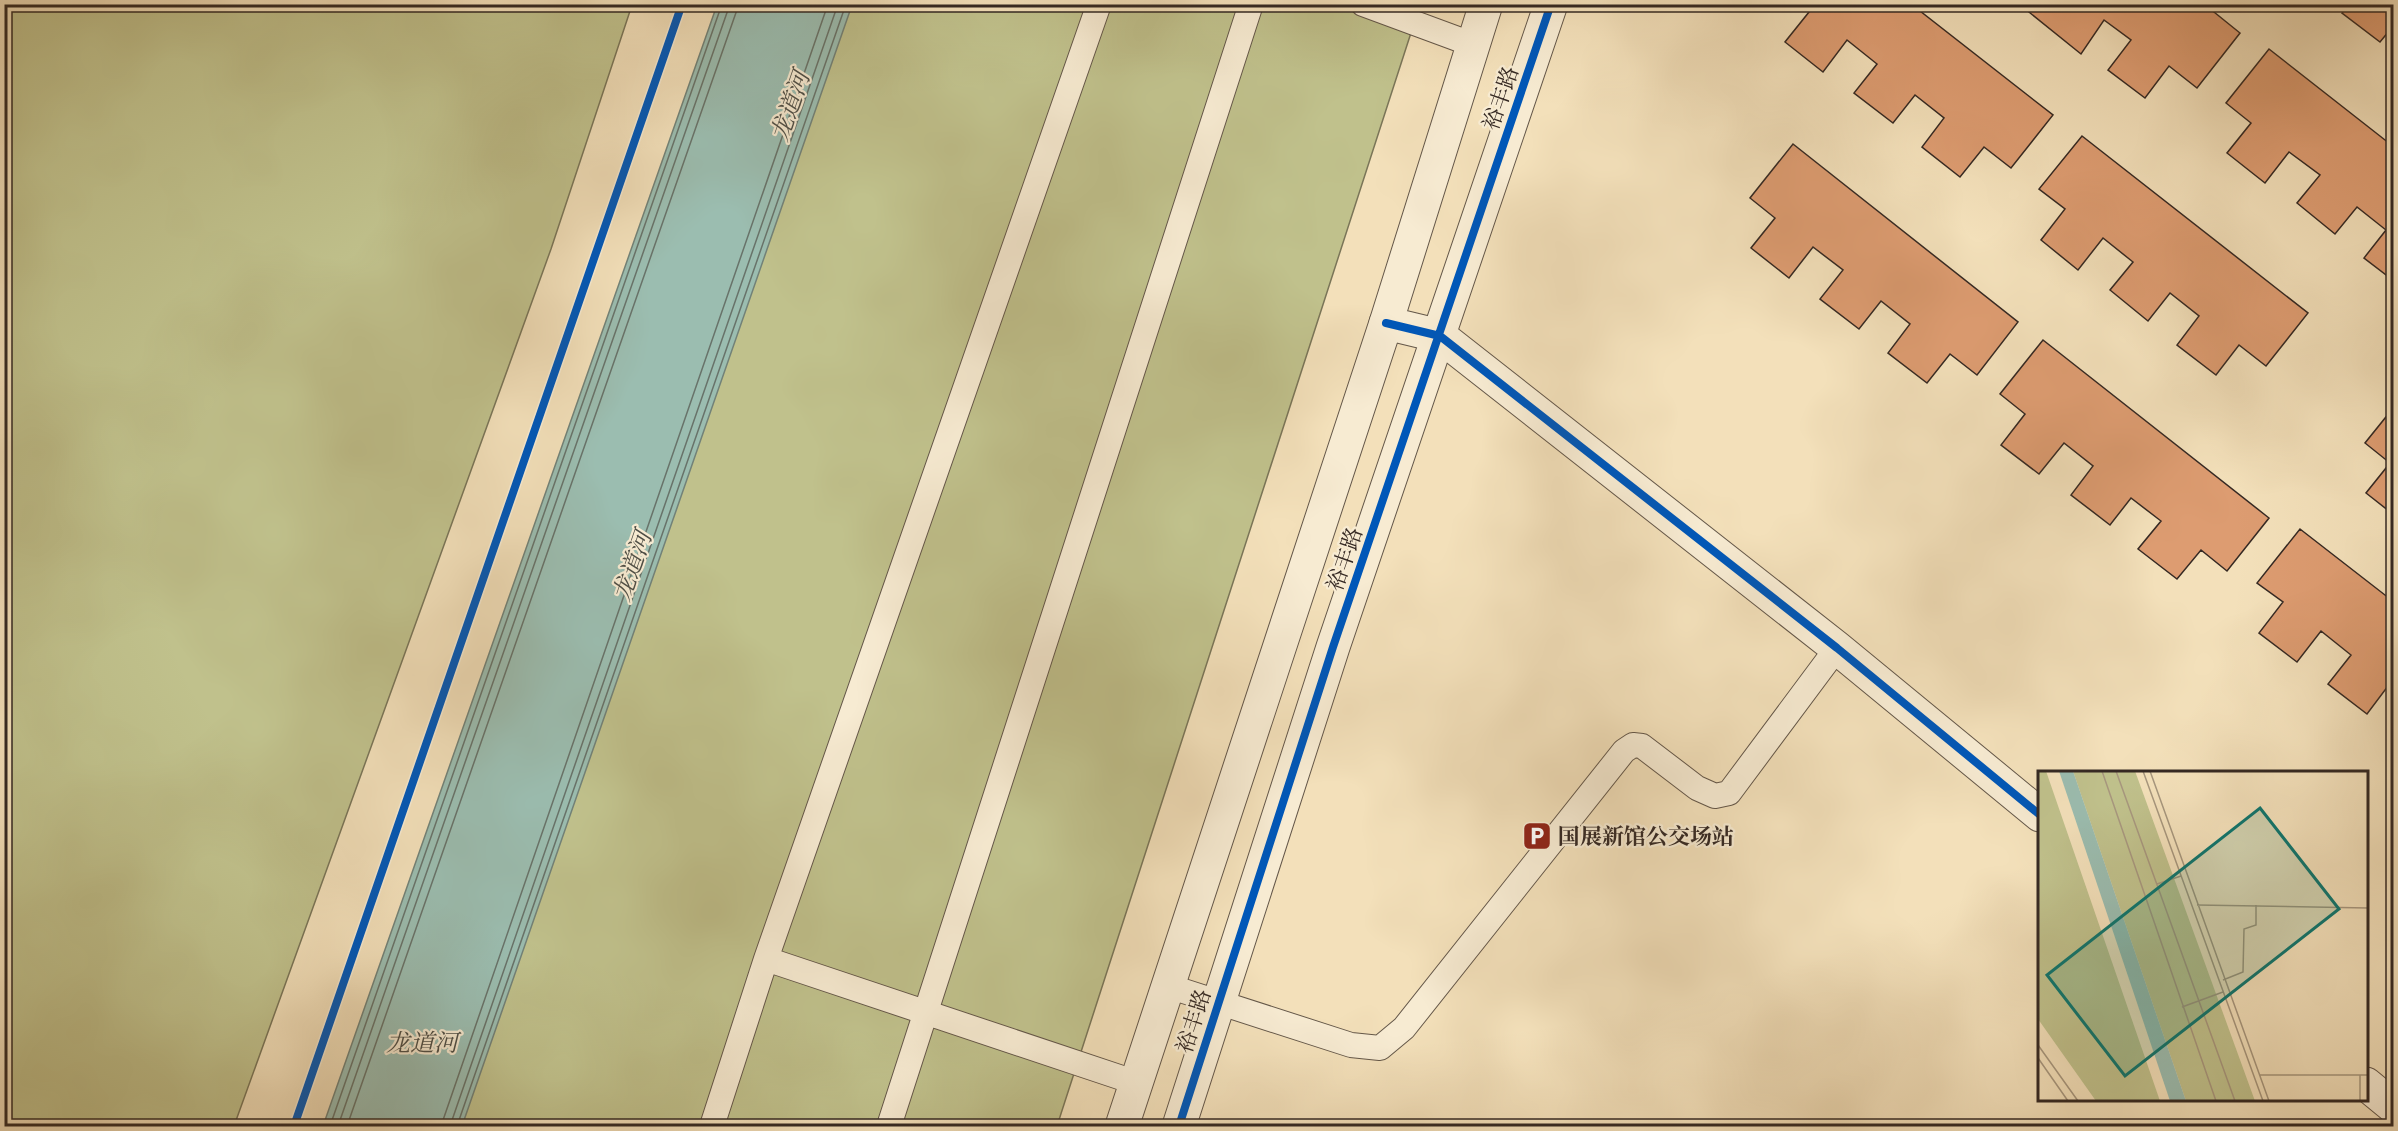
<svg xmlns="http://www.w3.org/2000/svg" width="2398" height="1131" font-family="'Gentium Book Plus','Noto Serif SC',serif">
	<style>
		.green { fill: #c0c18c; stroke: #7a7558; stroke-width: 1.5 }
		.water { fill: #9bbdb0; stroke: #728278; stroke-width: 1.5 }
		.lines { fill: none; stroke-linecap: round; stroke-linejoin: round }
		.shore { stroke: #68736a; stroke-width: 1.5 }
		.building { fill: #dd9c71; stroke: #352923; stroke-width: 1.5 }
		.service-casing { stroke: #645749; stroke-width: 26 }
		.minor-casing { stroke: #645749; stroke-width: 35 }
		.tertiary-casing { stroke: #645749; stroke-width: 35 }
		.service { stroke: #f7ebd2; stroke-width: 24 }
		.minor { stroke: #f7ebd2; stroke-width: 33 }
		.tertiary { stroke: #f7ebd2; stroke-width: 33 }
		.cycleway-casing { stroke: #f7ebd2; stroke-width: 11 }
		.cycleway { stroke: #0057b8; stroke-width: 8 }
		.labels { text-anchor: middle; dominant-baseline: central; stroke-width: 4.5; stroke-linejoin: round; paint-order: stroke }
		.street-label { font-size: 22px; fill: #352923; stroke: #f7ebd2 }
		.poi-label { font-size: 22px; font-weight: bold; fill: #352923; stroke: #f7ebd2; text-anchor: start }
		.water-label { font-size: 24px; font-style: italic; fill: #4e4e46; stroke: #f7ebd2 }
		.inset-road { fill: none; stroke: #a7977e; stroke-width: 1.5 }
		.view { fill: #0f766e; fill-opacity: 0.15; stroke: #0f766e; stroke-width: 3 }
		.inset-edge { fill: none; stroke: #352923; stroke-width: 3 }
	</style>
	<rect width="100%" height="100%" fill="#f3e0ba"/>
	<filter id="stains"><feTurbulence type="fractalNoise" baseFrequency=".00333" numOctaves="4"/><feColorMatrix values="0 0 0 0 .2 0 0 0 0 .09 0 0 0 0 .02 0 0 0 .5 -.17"/></filter>
	<radialGradient id="worn" r=".72"><stop offset=".6" stop-color="#630" stop-opacity="0"/><stop offset="1" stop-color="#630" stop-opacity=".3"/></radialGradient>
	<!-- green -->
	<path class="green" d="M 5,4 L 632,5 L 551,249 L 234,1126 L 5,1126 Z
		M 850,5 L 1420,5 L 1057,1126 L 461,1126 Z"/>
	<!-- water -->
	<path class="water" d="M 717,5 L 852,5 L 462,1126 L 323,1126 Z"/>
	<g class="lines">
		<!-- shore -->
		<path class="shore" d="M 330,1126 L 722,4
			M 338,1126 L 730,4
			M 347,1126 L 739,4
			M 441,1126 L 828,4
			M 450,1126 L 838,4
			M 457,1126 L 846,4"/>
	</g>
	<!-- building -->
	<path class="building" d="M 1800,4 L 1911,4 L 2053,115 L 2011,168 L 1984,147 L 1960,177 L 1922,147 L 1944,118 L 1915,95 L 1893,123 L 1854,93 L 1877,64 L 1847,40 L 1823,72 L 1785,42 L 1809,12 Z
		M 2019,4 L 2204,4 L 2240,33 L 2197,88 L 2169,66 L 2145,98 L 2108,70 L 2131,40 L 2104,20 L 2081,54 Z
		M 2349,4 L 2394,4 L 2394,25 L 2380,42 L 2342,13 Z
		M 2269,49 L 2394,147 L 2394,281 L 2364,258 L 2386,230 L 2357,207 L 2335,234 L 2297,203 L 2320,175 L 2289,152 L 2265,183 L 2227,153 L 2251,123 L 2226,103 Z
		M 2082,136 L 2308,313 L 2266,366 L 2239,345 L 2216,375 L 2177,345 L 2199,316 L 2170,293 L 2148,321 L 2110,290 L 2133,262 L 2103,238 L 2078,270 L 2041,240 L 2065,209 L 2039,189 Z
		M 1793,144 L 2018,322 L 1977,375 L 1950,354 L 1927,383 L 1888,353 L 1910,324 L 1881,301 L 1859,329 L 1820,299 L 1843,270 L 1813,247 L 1789,278 L 1751,248 L 1775,218 L 1750,198 Z
		M 2043,340 L 2269,518 L 2227,571 L 2201,550 L 2177,579 L 2138,549 L 2161,521 L 2131,498 L 2110,525 L 2071,495 L 2093,466 L 2064,443 L 2039,474 L 2001,445 L 2025,414 L 2000,394 Z
		M 2394,407 L 2394,515 L 2366,493 L 2390,463 L 2365,443 Z
		M 2300,529 L 2394,602 L 2394,690 L 2388,686 L 2367,714 L 2328,684 L 2351,655 L 2321,631 L 2297,662 L 2259,633 L 2283,602 L 2257,583 Z"/>
	<g class="lines">
		<!-- service casing -->
		<g class="service-casing">
			<path id="service" d="M 1363,4 L 1474,45
				M 766,959 L 1137,1083
				M 1168,986 L 1351,1045 L 1380,1048 L 1404,1028 L 1624,751 L 1633,745 L 1642,746 L 1697,788 L 1715,796 L 1729,793 L 1837,648
				M 712,1126 L 766,959 L 1099,4
				M 889,1126 L 1251,4"/>
		</g>
		<!-- minor casing -->
		<g class="minor-casing">
			<path id="minor" d="M 1386,323 L 1440,336 L 1837,648 L 2040,815
				M 2366,1084 L 2394,1107"/>
		</g>
		<!-- tertiary casing -->
		<g class="tertiary-casing">
			<path id="tertiary" d="M 1122,1126 L 1386,323 L 1486,4
				M 1179,1126 L 1333,647 L 1551,4"/>
		</g>
		<!-- service -->
		<use href="#service" class="service"/>
		<!-- minor -->
		<use href="#minor" class="minor"/>
		<!-- tertiary -->
		<use href="#tertiary" class="tertiary"/>
		<!-- cycleway casing -->
		<g class="cycleway-casing">
			<path id="cycleway" d="M 1386,323 L 1440,336 L 1837,648 L 2040,815
				M 294,1126 L 682,4
				M 1179,1126 L 1333,647 L 1551,4"/>
		</g>
		<!-- cycleway -->
		<use href="#cycleway" class="cycleway"/>
	</g>
	<!-- icons -->
	<defs>
		<g id="parking-square" transform="scale(1.5)"><rect x="-9" y="-9" width="18" height="18" rx="4" fill="#8f2418" stroke="#f7ebd2"/><path d="M-3.5-5.5H1a3.5 3.5 0 0 1 0 7H-1V5.5H-3.5ZM-1-3.4V-.6H.8a1.4 1.4 0 0 0 0-2.8Z" fill="#fff"/></g>
	</defs>
	<g fill-rule="evenodd">
		<use href="#parking-square" x="1537" y="836"/>
	</g>
	<g class="labels">
		<!-- street labels -->
		<g class="street-label">
			<text transform="translate(1500 98) rotate(-71)">裕丰路</text>
			<text transform="translate(1344 559) rotate(-71)">裕丰路</text>
			<text transform="translate(1193 1021) rotate(-72)">裕丰路</text>
		</g>
		<!-- poi labels -->
		<g class="poi-label">
			<text x="1558" y="836">国展新馆公交场站</text>
		</g>
		<!-- water labels -->
		<g class="water-label">
			<text transform="translate(790 106) rotate(-71)">龙道河</text>
			<text transform="translate(632 566) rotate(-71)">龙道河</text>
			<text x="422" y="1042">龙道河</text>
		</g>
	</g>
	<!-- overview -->
	<g transform="translate(2038 771)">
		<rect width="330" height="330" fill="#f3e0ba"/>
		<path d="M 0,0 L 8,0 L 122,330 L 58,330 L 0,248 ZM 35,0 L 97,0 L 217,330 L 148,330 Z" fill="#c0c18c"/>
		<path d="M 21,0 L 35,0 L 148,330 L 132,330 Z" fill="#9bbdb0"/>
		<path class="inset-road" d="M 64,0 L 178,330M 78,0 L 197,330M 105,0 L 225,330M 112,0 L 231,330M 119,113 L 143,105M 159,134 L 330,137M 185,209 L 205,201 L 206,158 L 218,154 L 218,134M 144,236 L 185,221M 0,274 L 40,330M 0,287 L 30,330M 221,304 L 330,304M 322,304 L 322,330"/>
		<path class="view" d="M 222,37 L 301,138 L 87,305 L 9,204 Z"/>
		<rect width="330" height="330" class="inset-edge"/>
	</g>
	<!-- margin -->
	<rect width="2398" height="1131" fill="none" stroke="#f3e0ba" stroke-width="24"/>
	<rect x="6" y="6" width="2386" height="1119" fill="none" stroke="#352923" stroke-width="3"/>
	<rect x="12" y="12" width="2374" height="1107" fill="none" stroke="#352923" stroke-width="1.5"/>
	<rect width="100%" height="100%" filter="url(#stains)"/>
	<rect width="100%" height="100%" fill="url(#worn)"/>
</svg>
